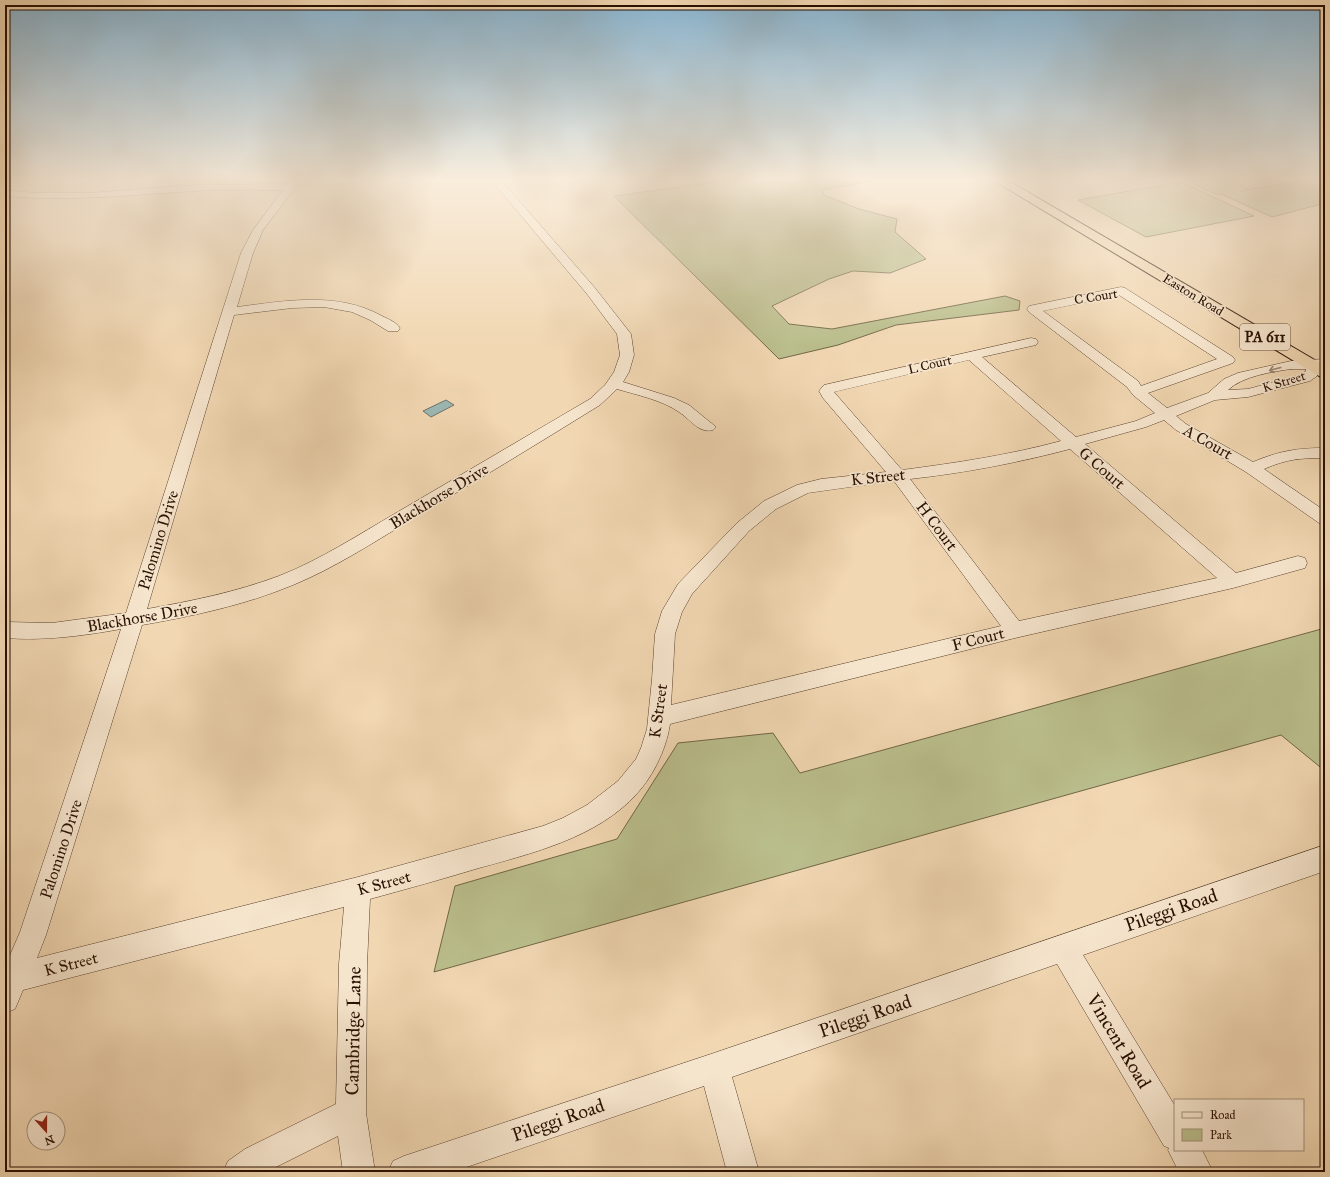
<svg xmlns="http://www.w3.org/2000/svg" width="1330" height="1177" font-family="'IM FELL Great Primer',serif">
	<style>
		.green { fill: #babe8c; stroke: #716646 }
		.water { fill: #9cb8b4; stroke: #6e746c }
		.lines { fill: none; stroke-linecap: round; stroke-linejoin: round }
		.lane-casing { stroke: #5a412d; stroke-width: 1 }
		.street-casing { stroke: #5a412d; stroke-width: 1 }
		.highway-casing { stroke: #280f01; stroke-width: 2 }
		.lane { fill: #f6e5cd; fill-rule: evenodd }
		.street { fill: #f6e5cd; fill-rule: evenodd }
		.highway { fill: #f1d7b2; fill-rule: evenodd }
		.oneway { stroke: #998571 }
		.labels { text-anchor: middle; dominant-baseline: central; stroke-width: 3.5; stroke-linejoin: round; paint-order: stroke }
		.far-street-label { font-size: 13px; fill: #280f01; stroke: #f6e5cd }
		.shield { fill: #f6e5cd; stroke: #664f3e; stroke-width: 1 }
		.shield-label { font-size: 15px; font-weight: bold; fill: #280f01 }
		.street-label { font-size: 16px; fill: #280f01; stroke: #f6e5cd }
		.near-street-label { font-size: 19px; fill: #280f01; stroke: #f6e5cd }
	</style>
	<rect width="100%" height="100%" fill="#f1d7b2"/>
	<filter id="stains"><feTurbulence type="fractalNoise" baseFrequency=".005" numOctaves="4"/><feColorMatrix values="0 0 0 0 .2 0 0 0 0 .09 0 0 0 0 .02 0 0 0 .5 -.17"/></filter>
	<radialGradient id="worn" r=".72"><stop offset=".6" stop-color="#630" stop-opacity="0"/><stop offset="1" stop-color="#630" stop-opacity=".3"/></radialGradient>
	<!-- green -->
	<path class="green" d="M 730,180 L 878,180 L 823,190 L 824,195 L 859,209 L 897,219 L 895,232 L 926,259 L 890,273 L 853,271 L 829,279 L 772,306 L 789,324 L 832,329 L 1005,296 L 1020,301 L 1019,310 L 896,325 L 838,345 L 779,359 L 614,196 Z
		M 1184,180 L 1229,180 L 1250,189 L 1241,191 L 1307,180 L 1325,181 L 1325,203 L 1272,217 L 1221,194 L 1218,195 Z
		M 1181,182 L 1254,216 L 1146,237 L 1078,200 Z
		M 1325,628 L 1325,771 L 1281,735 L 434,972 L 455,886 L 617,839 L 678,743 L 773,733 L 800,773 Z"/>
	<!-- water -->
	<path class="water" d="M 446,400 L 454,405 L 431,417 L 423,411 Z"/>
	<g class="lines">
		<!-- lane casing -->
		<g class="lane-casing">
			<path id="lane" d="M 1231,180 L 1237,180 L 1254,188 L 1250,189 Z"/>
		</g>
		<!-- street casing -->
		<g class="street-casing">
			<path id="street" d="M 291,180 L 301,180 L 263,230 L 253,253 L 237,307 C 285,301 337,291 382,316 C 388,319 396,322 400,328 L 398,331 L 388,331 L 370,320 L 352,312 L 324,307 L 292,308 L 234,315 L 147,609 C 192,601 236,592 279,576 C 320,560 358,535 396,513 C 461,475 525,437 590,399 L 605,385 L 614,372 L 620,355 L 617,334 L 587,294 L 491,180 L 501,180 L 595,288 L 631,334 L 634,355 L 629,372 L 623,382 L 674,398 L 689,405 L 716,427 L 713,430 C 699,434 690,419 679,412 C 662,400 637,395 617,389 L 600,405 C 537,444 473,483 409,521 C 371,544 334,568 293,585 C 245,605 193,616 142,625 L 46,935 L 37,958 L 358,877 L 543,826 L 563,818 L 587,805 L 618,781 L 636,759 L 641,748 L 647,729 L 652,679 L 655,634 L 662,611 L 678,584 L 737,523 L 764,501 L 797,485 L 821,479 L 886,472 L 823,398 L 819,391 L 824,385 L 1031,338 L 1036,339 L 1038,342 L 1036,345 L 982,357 L 1076,437 L 1136,421 L 1155,413 L 1133,395 L 1127,387 L 1029,312 L 1027,309 L 1029,306 L 1121,287 L 1125,288 L 1233,357 L 1235,360 L 1233,363 L 1148,393 L 1167,408 L 1208,393 L 1224,379 L 1238,373 L 1291,361 L 1325,359 L 1325,367 L 1320,368 L 1317,376 L 1310,381 L 1248,397 L 1215,400 L 1176,416 L 1186,424 L 1253,462 C 1279,451 1297,448 1325,448 L 1325,458 C 1300,458 1287,459 1264,469 L 1325,511 L 1325,525 L 1319,523 L 1246,472 L 1176,430 L 1164,420 L 1146,427 L 1085,444 L 1236,573 L 1298,556 L 1305,558 L 1307,563 L 1305,568 L 1233,588 L 1015,638 L 670,724 C 668,738 663,752 657,764 C 624,831 544,850 479,868 C 443,879 406,889 370,899 L 367,964 L 366,1113 L 375,1172 L 343,1172 L 338,1136 L 266,1172 L 223,1172 L 228,1161 L 245,1149 L 336,1104 L 339,964 L 344,907 L 23,990 L 15,1009 L 5,1013 L 5,967 L 20,932 L 121,629 C 82,636 44,641 5,638 L 5,622 L 52,623 L 126,613 L 241,253 L 253,230 L 283,190 C 254,190 224,189 194,191 C 130,195 69,202 5,196 L 5,190 L 36,193 L 89,193 L 196,185 L 288,184 ZM 1119,295 L 1217,359 L 1141,386 L 1138,381 L 1043,311 ZM 969,360 L 1061,441 C 1009,455 956,463 902,470 L 834,392 ZM 1291,369 L 1306,369 L 1306,371 L 1300,375 L 1248,389 L 1228,390 C 1243,376 1271,372 1291,369 ZM 1070,449 L 1217,578 L 1019,621 L 910,479 C 964,473 1017,463 1070,449 ZM 894,481 L 1001,626 L 671,705 L 675,634 L 682,612 L 692,594 L 749,531 L 776,509 L 808,493 Z
				M 1325,845 L 1325,871 L 1083,955 L 1175,1106 L 1175,1150 L 1202,1150 L 1213,1172 L 1179,1172 L 1168,1150 L 1169,1148 L 1164,1146 L 1057,964 L 732,1077 L 759,1172 L 727,1172 L 704,1086 L 452,1172 L 388,1172 L 393,1161 L 404,1156 L 714,1053 Z"/>
		</g>
		<!-- highway casing -->
		<g class="highway-casing">
			<path id="highway" d="M 993,180 L 1007,180 L 1325,366 L 1325,378 L 1319,376 Z"/>
		</g>
		<!-- lane -->
		<use href="#lane" class="lane"/>
		<!-- street -->
		<use href="#street" class="street"/>
		<!-- highway -->
		<use href="#highway" class="highway"/>
	</g>
	<!-- one-way arrows -->
	<defs><path id="oneway-shaft" d="M-6 0H5M1.5-3L5.5 0L1.5 3" fill="none" stroke-width="1.6" stroke-linecap="round" stroke-linejoin="round"/></defs>
	<use class="oneway" href="#oneway-shaft" transform="translate(1275 369) rotate(165)"/>
	<!-- sky -->
	<linearGradient id="sky" x2="0" y2="1"><stop stop-color="#89b6d3"/><stop offset="0.52" stop-color="#f9eddc"/><stop offset="1" stop-color="#f9eddc" stop-opacity="0"/></linearGradient>
	<rect width="1330" height="345" fill="url(#sky)"/>
	<g class="labels">
		<!-- far-street labels -->
		<g class="far-street-label">
			<text transform="translate(1193 295) rotate(31)">Easton Road</text>
			<text transform="translate(1096 297) rotate(-9)">C Court</text>
			<text transform="translate(930 365) rotate(-13)">L Court</text>
			<text transform="translate(1284 382) rotate(-17)">K Street</text>
		</g>
		<!-- shield labels -->
		<rect class="shield" x="1240" y="324" width="50" height="26" rx="3"/>
		<g class="shield-label">
			<text x="1265" y="337">PA 611</text>
		</g>
		<!-- street labels -->
		<g class="street-label">
			<text transform="translate(1208 442) rotate(30)">A Court</text>
			<text transform="translate(1102 468) rotate(41)">G Court</text>
			<text transform="translate(878 477) rotate(-6)">K Street</text>
			<text transform="translate(439 496) rotate(-31)">Blackhorse Drive</text>
			<text transform="translate(937 526) rotate(53)">H Court</text>
			<text transform="translate(158 540) rotate(-73)">Palomino Drive</text>
			<text transform="translate(142 617) rotate(-10)">Blackhorse Drive</text>
			<text transform="translate(978 639) rotate(-14)">F Court</text>
			<text transform="translate(658 711) rotate(-82)">K Street</text>
			<text transform="translate(61 849) rotate(-72)">Palomino Drive</text>
			<text transform="translate(384 883) rotate(-15)">K Street</text>
			<text transform="translate(71 964) rotate(-14)">K Street</text>
		</g>
		<!-- near-street labels -->
		<g class="near-street-label">
			<text transform="translate(1171 910) rotate(-19)">Pileggi Road</text>
			<text transform="translate(865 1016) rotate(-19)">Pileggi Road</text>
			<text transform="translate(353 1031) rotate(-89)">Cambridge Lane</text>
			<text transform="translate(1119 1041) rotate(59)">Vincent Road</text>
			<text transform="translate(558 1120) rotate(-19)">Pileggi Road</text>
		</g>
	</g>
	<!-- margin -->
	<rect width="1330" height="1177" fill="none" stroke="#f1d7b2" stroke-width="20"/>
	<rect x="6" y="6" width="1318" height="1165" fill="none" stroke="#280f01" stroke-width="2"/>
	<rect x="10" y="10" width="1310" height="1157" fill="none" stroke="#280f01"/>
	<!-- legend -->
	<rect x="1174" y="1099" width="130" height="52" fill="#f6e5cd" stroke="#a48f7b"/>
	<rect x="1182" y="1112" width="20" height="6" fill="#f6e5cd" stroke="#a48f7b"/>
	<text x="1210" y="1119" font-size="12" fill="#280f01">Road</text>
	<rect x="1182" y="1129" width="20" height="12" fill="#babe8c" stroke="#a48f7b"/>
	<text x="1210" y="1139" font-size="12" fill="#280f01">Park</text>
	<!-- north arrow -->
	<g transform="translate(46 1131) rotate(159)"><circle r="19" fill="#f6e5cd" stroke="#a48f7b"/>
	<path d="M0-3L7 15L0 10L-7 15Z" fill="#8f2418"/>
	<text y="-6" font-size="11" font-weight="bold" text-anchor="middle" fill="#280f01">N</text>
	</g>
	<rect width="100%" height="100%" filter="url(#stains)"/>
	<rect width="100%" height="100%" fill="url(#worn)"/>
</svg>
